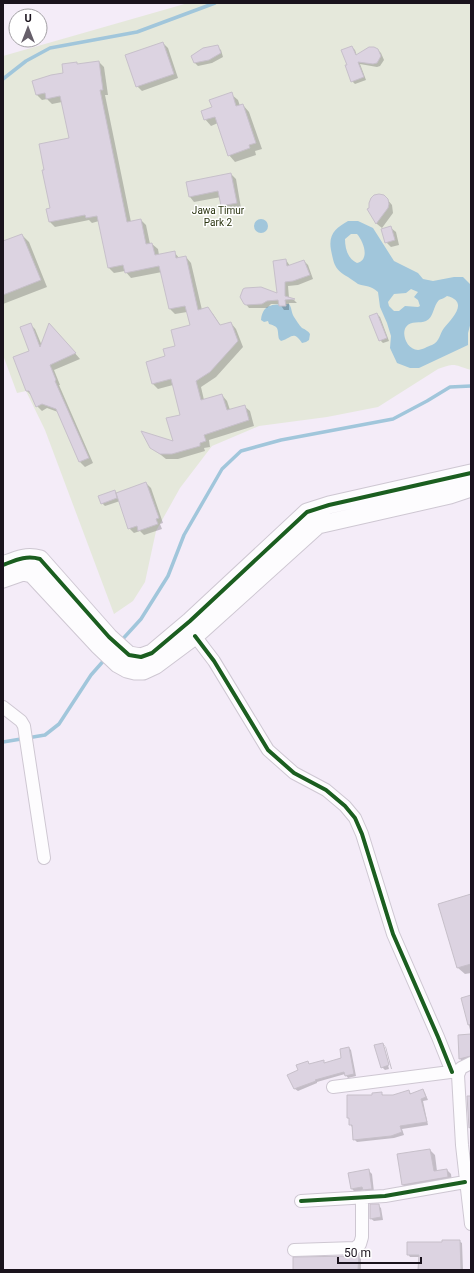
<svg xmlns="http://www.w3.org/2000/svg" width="474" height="1273" font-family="Roboto,sans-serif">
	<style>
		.green { fill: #e5e8db }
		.water { fill: #a1c6db; fill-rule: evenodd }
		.shadow { fill: #0003 }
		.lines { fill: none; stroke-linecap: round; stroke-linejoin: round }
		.stream { stroke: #a1c6db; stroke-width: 3.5 }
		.building { fill: #dcd3e1; stroke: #c7c0ca }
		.street-casing { stroke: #cec7d2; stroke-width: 14 }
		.secondary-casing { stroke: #cec7d2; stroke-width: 19 }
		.street { stroke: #fdfcfe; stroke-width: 12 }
		.secondary { stroke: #fdfcfe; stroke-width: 17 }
		.cycleway-casing { stroke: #fff; stroke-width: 6 }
		.cycleway { stroke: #1b5e20; stroke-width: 4 }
		.labels { text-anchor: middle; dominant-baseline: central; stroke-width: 3; stroke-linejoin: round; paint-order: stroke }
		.park-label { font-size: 10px; fill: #2a340f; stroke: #fff }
	</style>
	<rect width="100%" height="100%" fill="#f4ecf8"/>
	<!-- green -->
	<path class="green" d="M 188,3 L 471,3 L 471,370 C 454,365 456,362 438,369 L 378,407 L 327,417 L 259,426 L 212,446 L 180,488 L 156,531 L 145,582 L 133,601 L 114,614 L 45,430 L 26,391 L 17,393 L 3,355 L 3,56 Z"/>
	<!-- water -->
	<path class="water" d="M254 226a7 7 0 1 1 14 0a7 7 0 1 1-14 0Z
		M 348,221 L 358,221 L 373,228 L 394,261 L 418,273 L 423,279 L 433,281 L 454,277 L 463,277 L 471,285 L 471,322 L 468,333 L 468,345 L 419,368 L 410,368 L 397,363 L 390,348 L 391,336 L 387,323 L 380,307 L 378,292 C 370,285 367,287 358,284 C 355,282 351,279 348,277 C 334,269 334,264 331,250 C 328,234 336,228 348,221 ZM 351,234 L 357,234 C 364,242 370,260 357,263 C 348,259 345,249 345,239 ZM 411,289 L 418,292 L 414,297 L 418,300 L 420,306 L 418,307 L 405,306 L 399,311 L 394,311 L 389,306 L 388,302 L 394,294 L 406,293 ZM 447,296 C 470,302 451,319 444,328 C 439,335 440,341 432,345 C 428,346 422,350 418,350 C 407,350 401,334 406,327 C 411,320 420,324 426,321 C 434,317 433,306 439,300 C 441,299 445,298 447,296 Z
		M 289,304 C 292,308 291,312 294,317 C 296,320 299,325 302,328 C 306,330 308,331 310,334 L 309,340 L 306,342 L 302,343 C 293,330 292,338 281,341 L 279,339 C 277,329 280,327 269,324 L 268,321 L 264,322 L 261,320 C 263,302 275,305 289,304 Z"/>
	<!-- shadow -->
	<path class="shadow" d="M 163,43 L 168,48 L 178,78 L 142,91 L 137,86 Z
		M 217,47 L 221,50 L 223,57 L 212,63 L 198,66 L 195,63 L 192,56 Z
		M 352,47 L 355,50 L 357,56 L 377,49 L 381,53 L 384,60 L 380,66 L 377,67 L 360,64 L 366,80 L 355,84 L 352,81 L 348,65 Z
		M 99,62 L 104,67 L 108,95 L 105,95 L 131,222 L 141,220 L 146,225 L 150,244 L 152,244 L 158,249 L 159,255 L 174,252 L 180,259 L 186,257 L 191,263 L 202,310 L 208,308 L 213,314 L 221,326 L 231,323 L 236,329 L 243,347 L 216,377 L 201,387 L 204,400 L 222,395 L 227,401 L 230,410 L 244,406 L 250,411 L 254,426 L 209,440 L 210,447 L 204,448 L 205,451 L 178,459 L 166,459 L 151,447 L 175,443 L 181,415 L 173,385 L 158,389 L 153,384 L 147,362 L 166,357 L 176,347 L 191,326 L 187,312 L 175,314 L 170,309 L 162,272 L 131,278 L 125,271 L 114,273 L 109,268 L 99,221 L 92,223 L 89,220 L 55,227 L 50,222 L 51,209 L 70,139 L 62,102 L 52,104 L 47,99 L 42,100 L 37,95 L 76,63 L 78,65 Z
		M 231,94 L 238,100 L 240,106 L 243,105 L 249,112 L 262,149 L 255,151 L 256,155 L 235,162 L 229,155 L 218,123 L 211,126 L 205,119 L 213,108 Z
		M 231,174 L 236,179 L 241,208 L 227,211 L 222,206 L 221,197 L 194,202 L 190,197 Z
		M 387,199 L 392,205 L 393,213 L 382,228 L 377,224 L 368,209 Z
		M 391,228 L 396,232 L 399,245 L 391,247 L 386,242 Z
		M 22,235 L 29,242 L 47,287 L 3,304 L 3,242 Z
		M 286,260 L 290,266 L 304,261 L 308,265 L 313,279 L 298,285 L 288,286 L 289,298 L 294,300 L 297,303 L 289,303 L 289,310 L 284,310 L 280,304 L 271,304 L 267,308 L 249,308 L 245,303 L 279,294 Z
		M 377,314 L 380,317 L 389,341 L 383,343 L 380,340 Z
		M 30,324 L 35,329 L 42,346 L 54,329 L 80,359 L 54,370 L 60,385 L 59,385 L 93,463 L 85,467 L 80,462 L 58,412 L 47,408 L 42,411 L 37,406 L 32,396 L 27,391 L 31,351 Z
		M 470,334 L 471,334 L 471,359 L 470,358 Z
		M 146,483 L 151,488 L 163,523 L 160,524 L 162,529 L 144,535 L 140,531 L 134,533 L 129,528 L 120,501 L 105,506 L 102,503 L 114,491 L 117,493 Z
		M 471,895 L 471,973 L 465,974 L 458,968 L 439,905 Z
		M 471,997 L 471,1034 L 462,998 Z
		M 471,1035 L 471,1060 L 464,1062 L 460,1059 Z
		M 383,1044 L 385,1046 L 383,1046 L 389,1069 L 385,1070 L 382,1067 Z
		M 385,1046 L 386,1047 L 392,1069 L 391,1069 Z
		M 349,1048 L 351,1050 L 356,1076 L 348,1078 L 345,1074 L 317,1082 L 317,1083 L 298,1091 L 295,1089 L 288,1075 L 299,1070 L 308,1062 L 310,1065 L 323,1062 L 325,1064 L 342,1058 Z
		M 423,1090 L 425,1093 L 428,1100 L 423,1101 L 428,1125 L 402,1129 L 404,1135 L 394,1138 L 357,1142 L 354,1139 L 352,1127 L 350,1124 L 350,1119 L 348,1118 L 373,1096 L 381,1093 L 384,1096 L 393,1096 L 409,1092 L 412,1094 Z
		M 430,1150 L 435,1155 L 437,1171 L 447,1170 L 451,1174 L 452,1182 L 407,1190 L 403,1185 L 398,1155 Z
		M 368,1170 L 372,1174 L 374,1192 L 367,1193 L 365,1190 L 355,1192 L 352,1189 Z
		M 378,1205 L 381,1208 L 383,1220 L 374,1221 L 370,1218 Z
		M 459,1241 L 462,1243 L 463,1270 L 419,1270 L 420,1257 L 410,1257 L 408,1254 L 443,1243 Z
		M 359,1255 L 361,1258 L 361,1270 L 294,1270 Z"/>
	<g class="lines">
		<!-- stream -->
		<path class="stream" d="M 3,79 L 26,61 L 50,48 L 137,32 L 215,3
			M 120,642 L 141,619 L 168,576 L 184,535 L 222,469 L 241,451 L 281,440 L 393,419 L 427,401 L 450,387 L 471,386
			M 3,742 L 45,735 L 59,724 L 91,675 L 106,658"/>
	</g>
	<!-- building -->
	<path class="building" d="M 163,42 L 174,74 L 136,87 L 125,55 Z
		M 218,45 L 221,53 L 209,60 L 194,63 L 191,56 L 203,48 Z
		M 352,46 L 356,55 L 369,47 L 374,47 L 378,49 L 381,56 L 377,63 L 373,64 L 358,62 L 364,77 L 351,82 L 345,65 L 347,65 L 341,50 Z
		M 99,61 L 103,90 L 100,90 L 127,222 L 141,219 L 146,244 L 152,243 L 155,255 L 175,251 L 176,258 L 186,256 L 198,310 L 208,307 L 220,325 L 231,322 L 238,341 L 210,372 L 196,381 L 201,400 L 222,394 L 227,410 L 245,405 L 249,420 L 204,435 L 206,441 L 200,443 L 200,446 L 172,454 L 160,454 L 150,448 L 141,431 L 173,441 L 166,418 L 180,415 L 171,379 L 152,384 L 146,362 L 165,356 L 163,349 L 175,346 L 171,330 L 190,325 L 185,306 L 169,309 L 159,266 L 125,273 L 123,265 L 108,268 L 97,216 L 86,218 L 85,215 L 49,222 L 46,209 L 50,208 L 42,170 L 44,170 L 39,144 L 69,138 L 60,96 L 46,99 L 45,93 L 36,95 L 32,81 L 51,75 L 63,73 L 62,64 L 77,62 L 77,64 Z
		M 232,92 L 236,106 L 243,104 L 256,143 L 249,145 L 250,148 L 228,156 L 215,117 L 204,120 L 201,111 L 212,107 L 209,100 Z
		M 231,173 L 237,203 L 221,206 L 218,191 L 189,197 L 186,182 Z
		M 379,194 L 384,195 L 388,199 L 389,204 L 388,208 L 376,224 L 367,209 L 369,208 L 369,203 L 371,198 L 374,195 Z
		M 391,226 L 395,240 L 385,243 L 381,229 Z
		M 22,234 L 41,280 L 3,295 L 3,241 Z
		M 286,259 L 287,266 L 304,260 L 310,275 L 293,281 L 285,282 L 285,296 L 295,299 L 285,300 L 286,306 L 279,306 L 278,300 L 267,301 L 262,304 L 246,305 L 244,304 L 240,297 L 243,289 L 245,288 L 261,287 L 277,293 L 273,261 Z
		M 377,313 L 387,338 L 379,341 L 369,316 Z
		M 31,323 L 40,347 L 49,323 L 76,353 L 50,365 L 56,380 L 55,381 L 89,458 L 79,462 L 56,409 L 42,404 L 36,407 L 29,391 L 26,391 L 13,357 L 29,351 L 20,327 Z
		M 146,482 L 159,518 L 156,519 L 158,524 L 138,531 L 137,526 L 128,529 L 116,493 Z
		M 115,490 L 117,498 L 101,504 L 98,496 Z
		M 471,894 L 471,964 L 457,968 L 438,904 Z
		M 471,995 L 471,1024 L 468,1025 L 461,998 Z
		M 471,1034 L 471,1056 L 459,1059 L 458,1035 Z
		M 383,1043 L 389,1065 L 381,1068 L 374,1045 Z
		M 349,1047 L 354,1074 L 345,1076 L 344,1072 L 315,1080 L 316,1081 L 294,1089 L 287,1075 L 298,1070 L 296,1065 L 308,1061 L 309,1064 L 324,1060 L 324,1063 L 341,1058 L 340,1049 Z
		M 423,1089 L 426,1097 L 421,1099 L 427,1122 L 400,1126 L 402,1132 L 391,1136 L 353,1140 L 352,1125 L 349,1125 L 349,1118 L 347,1118 L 347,1095 L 372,1095 L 372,1093 L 382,1092 L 382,1095 L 393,1095 L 409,1090 L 410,1094 Z
		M 467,1096 L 471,1096 L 471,1127 L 469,1128 Z
		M 430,1149 L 434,1171 L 447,1169 L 448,1177 L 402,1185 L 397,1154 Z
		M 369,1169 L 372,1189 L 363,1190 L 362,1187 L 351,1189 L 348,1173 Z
		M 370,1204 L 379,1204 L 381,1217 L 370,1219 Z
		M 442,1240 L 460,1240 L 461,1270 L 418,1270 L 419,1255 L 407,1255 L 407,1242 L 442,1242 Z
		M 359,1254 L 358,1270 L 293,1270 L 293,1257 L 355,1256 Z"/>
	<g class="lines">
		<!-- street casing -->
		<g class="street-casing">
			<path id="street" d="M 195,636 L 214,661 L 268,750 L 294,773 L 326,790 L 345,806 L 355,818 L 362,834 L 393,934 L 438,1037 L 452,1072
				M 3,707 L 21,721 L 24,726 L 44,858
				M 471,1063 L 461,1068 L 458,1075 L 462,1145 L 471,1224
				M 333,1087 L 458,1071
				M 301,1201 L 385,1196 L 465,1182
				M 294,1250 L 355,1248 L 360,1244 L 362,1237 L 362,1203 L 363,1198"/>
		</g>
		<!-- secondary casing -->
		<g class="secondary-casing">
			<path id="secondary" d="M 3,565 C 16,560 26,555 40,559 L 109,637 L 129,655 L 141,657 L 152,653 L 190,621 L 307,512 L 329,505 L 471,473
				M 3,579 L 23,572 L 32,574 L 98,645 L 118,664 L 127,669 L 135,671 L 143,671 L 156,665 L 195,636 L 318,525 L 450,495 L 471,488"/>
		</g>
		<!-- street -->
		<use href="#street" class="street"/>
		<!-- secondary -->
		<use href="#secondary" class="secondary"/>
		<!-- cycleway casing -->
		<g class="cycleway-casing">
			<path id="cycleway" d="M 3,565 C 16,560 26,555 40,559 L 109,637 L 129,655 L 141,657 L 152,653 L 190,621 L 307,512 L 329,505 L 471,473
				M 195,636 L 214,661 L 268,750 L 294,773 L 326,790 L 345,806 L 355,818 L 362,834 L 393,934 L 438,1037 L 452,1072
				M 301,1201 L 385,1196 L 465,1182"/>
		</g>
		<!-- cycleway -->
		<use href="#cycleway" class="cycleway"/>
	</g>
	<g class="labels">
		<!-- park labels -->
		<g class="park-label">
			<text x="218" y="210">Jawa Timur<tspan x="218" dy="12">Park 2</tspan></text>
		</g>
	</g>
	<!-- border -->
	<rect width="474" height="1273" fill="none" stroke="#1a131d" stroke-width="8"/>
	<!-- north arrow -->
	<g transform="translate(28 28)"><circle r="19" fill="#ffffff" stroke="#a3a1a5"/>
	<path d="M0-3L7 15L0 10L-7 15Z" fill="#665f6a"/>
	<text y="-6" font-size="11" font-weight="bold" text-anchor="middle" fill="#1a131d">U</text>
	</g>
	<!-- scale -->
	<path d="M338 1257v6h83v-6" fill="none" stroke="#1a131d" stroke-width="2"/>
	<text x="344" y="1257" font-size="12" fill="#1a131d" stroke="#ffffff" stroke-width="3" paint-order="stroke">50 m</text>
</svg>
